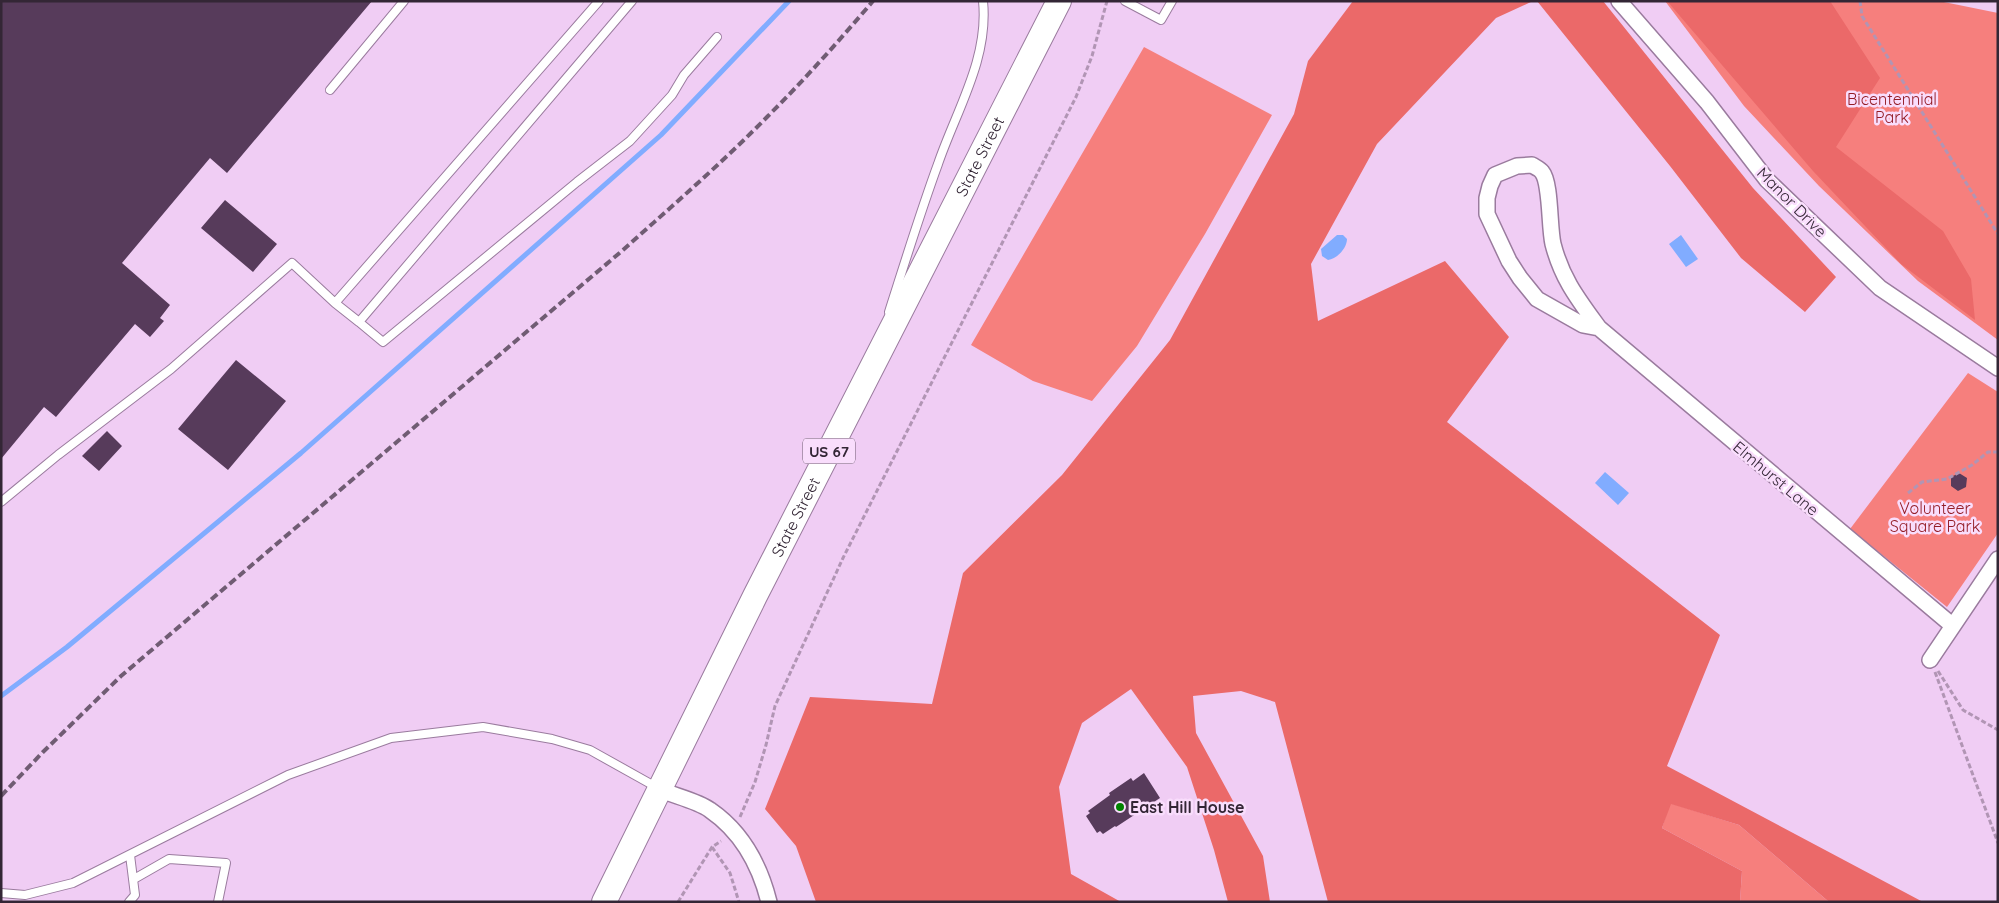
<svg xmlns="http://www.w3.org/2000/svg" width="1999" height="903" font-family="Quicksand,sans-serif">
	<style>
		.green { fill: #f67f7d }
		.forest { fill: #eb6969 }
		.water { fill: #81acff }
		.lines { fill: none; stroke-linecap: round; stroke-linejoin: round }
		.stream { stroke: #81acff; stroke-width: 5 }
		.building { fill: #573b5b }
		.lane-casing { stroke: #9a7b9e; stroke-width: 10 }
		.street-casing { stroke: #9a7b9e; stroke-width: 18 }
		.primary-casing { stroke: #9a7b9e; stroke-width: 26 }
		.path { stroke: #b195b4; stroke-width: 3; stroke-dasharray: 5 2.5; stroke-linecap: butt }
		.lane { stroke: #fff; stroke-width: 8 }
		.street { stroke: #fff; stroke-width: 15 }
		.primary { stroke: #fff; stroke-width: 24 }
		.rail { stroke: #705c73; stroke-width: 4; stroke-dasharray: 8 4; stroke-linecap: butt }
		.poi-dot { fill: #008300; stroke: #f9ddfc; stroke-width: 2 }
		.labels { text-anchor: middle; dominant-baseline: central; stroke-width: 5; stroke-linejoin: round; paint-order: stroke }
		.shield { fill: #f9ddfc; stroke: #6e5d71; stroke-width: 1 }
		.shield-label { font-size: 15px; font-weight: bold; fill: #332635 }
		.park-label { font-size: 16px; fill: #941d27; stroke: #f9ddfc }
		.street-label { font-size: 16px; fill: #332635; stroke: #f9ddfc }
		.poi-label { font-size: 16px; font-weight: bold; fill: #332635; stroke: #f9ddfc; text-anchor: start }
	</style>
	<rect width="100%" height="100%" fill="#f0cdf4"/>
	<!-- green -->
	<path class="green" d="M 1665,1 L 1939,1 L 1998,13 L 1998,340 L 1918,281 L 1819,186 L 1744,106 Z
		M 1144,47 L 1272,115 L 1205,234 L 1137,346 L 1092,401 L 1033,381 L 971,345 Z
		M 1968,373 L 1998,392 L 1998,533 L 1947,607 L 1850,529 Z
		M 1670,803 L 1739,825 L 1829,902 L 1740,902 L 1742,871 L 1662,828 Z"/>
	<!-- forest -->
	<path class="forest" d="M 1353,1 L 1533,1 L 1496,18 L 1377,144 L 1311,264 L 1318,321 L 1445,261 L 1509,337 L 1447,422 L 1720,635 L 1667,766 L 1923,902 L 1829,902 L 1739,825 L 1671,804 L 1662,828 L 1742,871 L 1740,902 L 1328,902 L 1275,702 L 1241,691 L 1193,696 L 1196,733 L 1263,856 L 1270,902 L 1228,902 L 1214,850 L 1187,767 L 1131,689 L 1082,723 L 1059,787 L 1071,874 L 1121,902 L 816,902 L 796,846 L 765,809 L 810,697 L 932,704 L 963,573 L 1062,475 L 1170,340 L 1294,114 L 1308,61 Z
		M 1537,1 L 1603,1 L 1753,188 L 1836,277 L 1805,312 L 1741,258 L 1670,166 Z
		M 1667,1 L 1830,1 L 1880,78 L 1836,147 L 1943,231 L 1971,279 L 1975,320 L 1901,264 L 1813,171 Z"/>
	<!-- water -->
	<path class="water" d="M 1337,235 L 1343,235 L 1347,239 C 1347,248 1337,259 1328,260 L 1322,256 L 1321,249 Z
		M 1681,235 L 1698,259 L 1686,267 L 1669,244 Z
		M 1605,472 L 1629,493 L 1618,505 L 1595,483 Z"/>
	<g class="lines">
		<!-- stream -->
		<path class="stream" d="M 1,696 L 67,647 L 301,453 L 661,135 L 789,1"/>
	</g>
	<!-- building -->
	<path class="building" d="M 1,1 L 372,1 L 227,173 L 210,158 L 122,263 L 170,305 L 160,318 L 164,321 L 150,337 L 135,324 L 56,417 L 44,407 L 1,459 Z
		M 225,200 L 277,244 L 253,272 L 201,228 Z
		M 236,360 L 286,401 L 228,470 L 178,429 Z
		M 107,431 L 122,446 L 99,471 L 82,456 Z
		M 1959,473 L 1967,478 L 1966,487 L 1958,491 L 1951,486 L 1951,477 Z
		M 1144,773 L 1160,798 L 1116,827 L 1115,826 L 1103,834 L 1100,831 L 1097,833 L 1086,816 L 1090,813 L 1088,811 L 1110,795 L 1109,793 L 1131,778 L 1133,781 Z"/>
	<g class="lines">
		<!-- lane casing -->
		<g class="lane-casing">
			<path id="lane" d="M 1125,1 L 1161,20 L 1172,1
				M 330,90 L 404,1
				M 335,303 L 599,1
				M 889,312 C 905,262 920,213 938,164 C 956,111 989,59 983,1
				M 359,322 L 383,342 L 577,182 L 630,141 L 672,95 L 684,75 L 717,37
				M 1,502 L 58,455 L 171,369 L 292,263 L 335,303 L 359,322 L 632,1
				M 134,879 L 169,859 L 226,863 L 218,902
				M 1,893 L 25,895 L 73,883 L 288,775 L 391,738 L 483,727 L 552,739 L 590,750 L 658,788
				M 129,902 L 135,895 L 130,855"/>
		</g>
		<!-- street casing -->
		<g class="street-casing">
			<path id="street" d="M 1619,1 L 1707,102 L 1767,180 L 1880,288 L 1998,368
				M 1532,165 C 1535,167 1540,169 1542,172 C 1551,183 1549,227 1553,244 C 1562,279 1578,299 1599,328 L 1583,325 L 1537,299 L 1520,278 L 1509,261 L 1487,214 L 1487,198 L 1490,186 L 1495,175 L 1517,166 Z
				M 1599,328 L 1953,626
				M 1930,660 L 1998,559
				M 661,790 C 675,796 698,801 710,810 C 742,832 760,866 769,902"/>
		</g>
		<!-- primary casing -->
		<g class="primary-casing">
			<g id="primary">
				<path id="s1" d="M 604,902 L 755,596 L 1059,1"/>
			</g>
		</g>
		<!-- path -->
		<path class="path" d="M 1860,1 L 1862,16 L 1998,234
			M 1908,493 L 1922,482 L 1947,479 L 1972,465 L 1988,452 L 1998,452
			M 1938,671 L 1963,710 L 1998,730
			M 1935,672 L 1998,843
			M 740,817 L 755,782 L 766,745 L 775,706 L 843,558 L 1076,97 L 1092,56 L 1107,1
			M 712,847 L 730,873 L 739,902
			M 678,902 L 712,847 L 721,841"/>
		<!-- lane -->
		<use href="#lane" class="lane"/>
		<!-- street -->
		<use href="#street" class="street"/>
		<!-- primary -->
		<use href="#primary" class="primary"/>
		<!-- rail -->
		<path class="rail" d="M 1,796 L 43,752 L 121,676 L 623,250 C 672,206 722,163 768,116 C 805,79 839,41 873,1"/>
	</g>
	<!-- markers -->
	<circle class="poi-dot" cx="1120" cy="807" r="5"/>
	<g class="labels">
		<!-- shield labels -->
		<rect class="shield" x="803" y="438.5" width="52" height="25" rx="4"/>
		<g class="shield-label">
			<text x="829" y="451">US 67</text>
		</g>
		<!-- park labels -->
		<g class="park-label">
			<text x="1892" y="99">Bicentennial<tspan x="1892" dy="18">Park</tspan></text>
			<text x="1935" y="508">Volunteer<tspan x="1935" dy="18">Square Park</tspan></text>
		</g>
		<!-- street labels -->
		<g class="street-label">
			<text stroke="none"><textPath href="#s1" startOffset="835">State Street</textPath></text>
			<text transform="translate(1792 202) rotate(45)">Manor Drive</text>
			<text transform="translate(1776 478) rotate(40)">Elmhurst Lane</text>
			<text stroke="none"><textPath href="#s1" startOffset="430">State Street</textPath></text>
		</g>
		<!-- poi labels -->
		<g class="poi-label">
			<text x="1130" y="807">East Hill House</text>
		</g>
	</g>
	<!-- border -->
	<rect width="1999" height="903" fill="none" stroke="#332635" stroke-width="5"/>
</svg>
